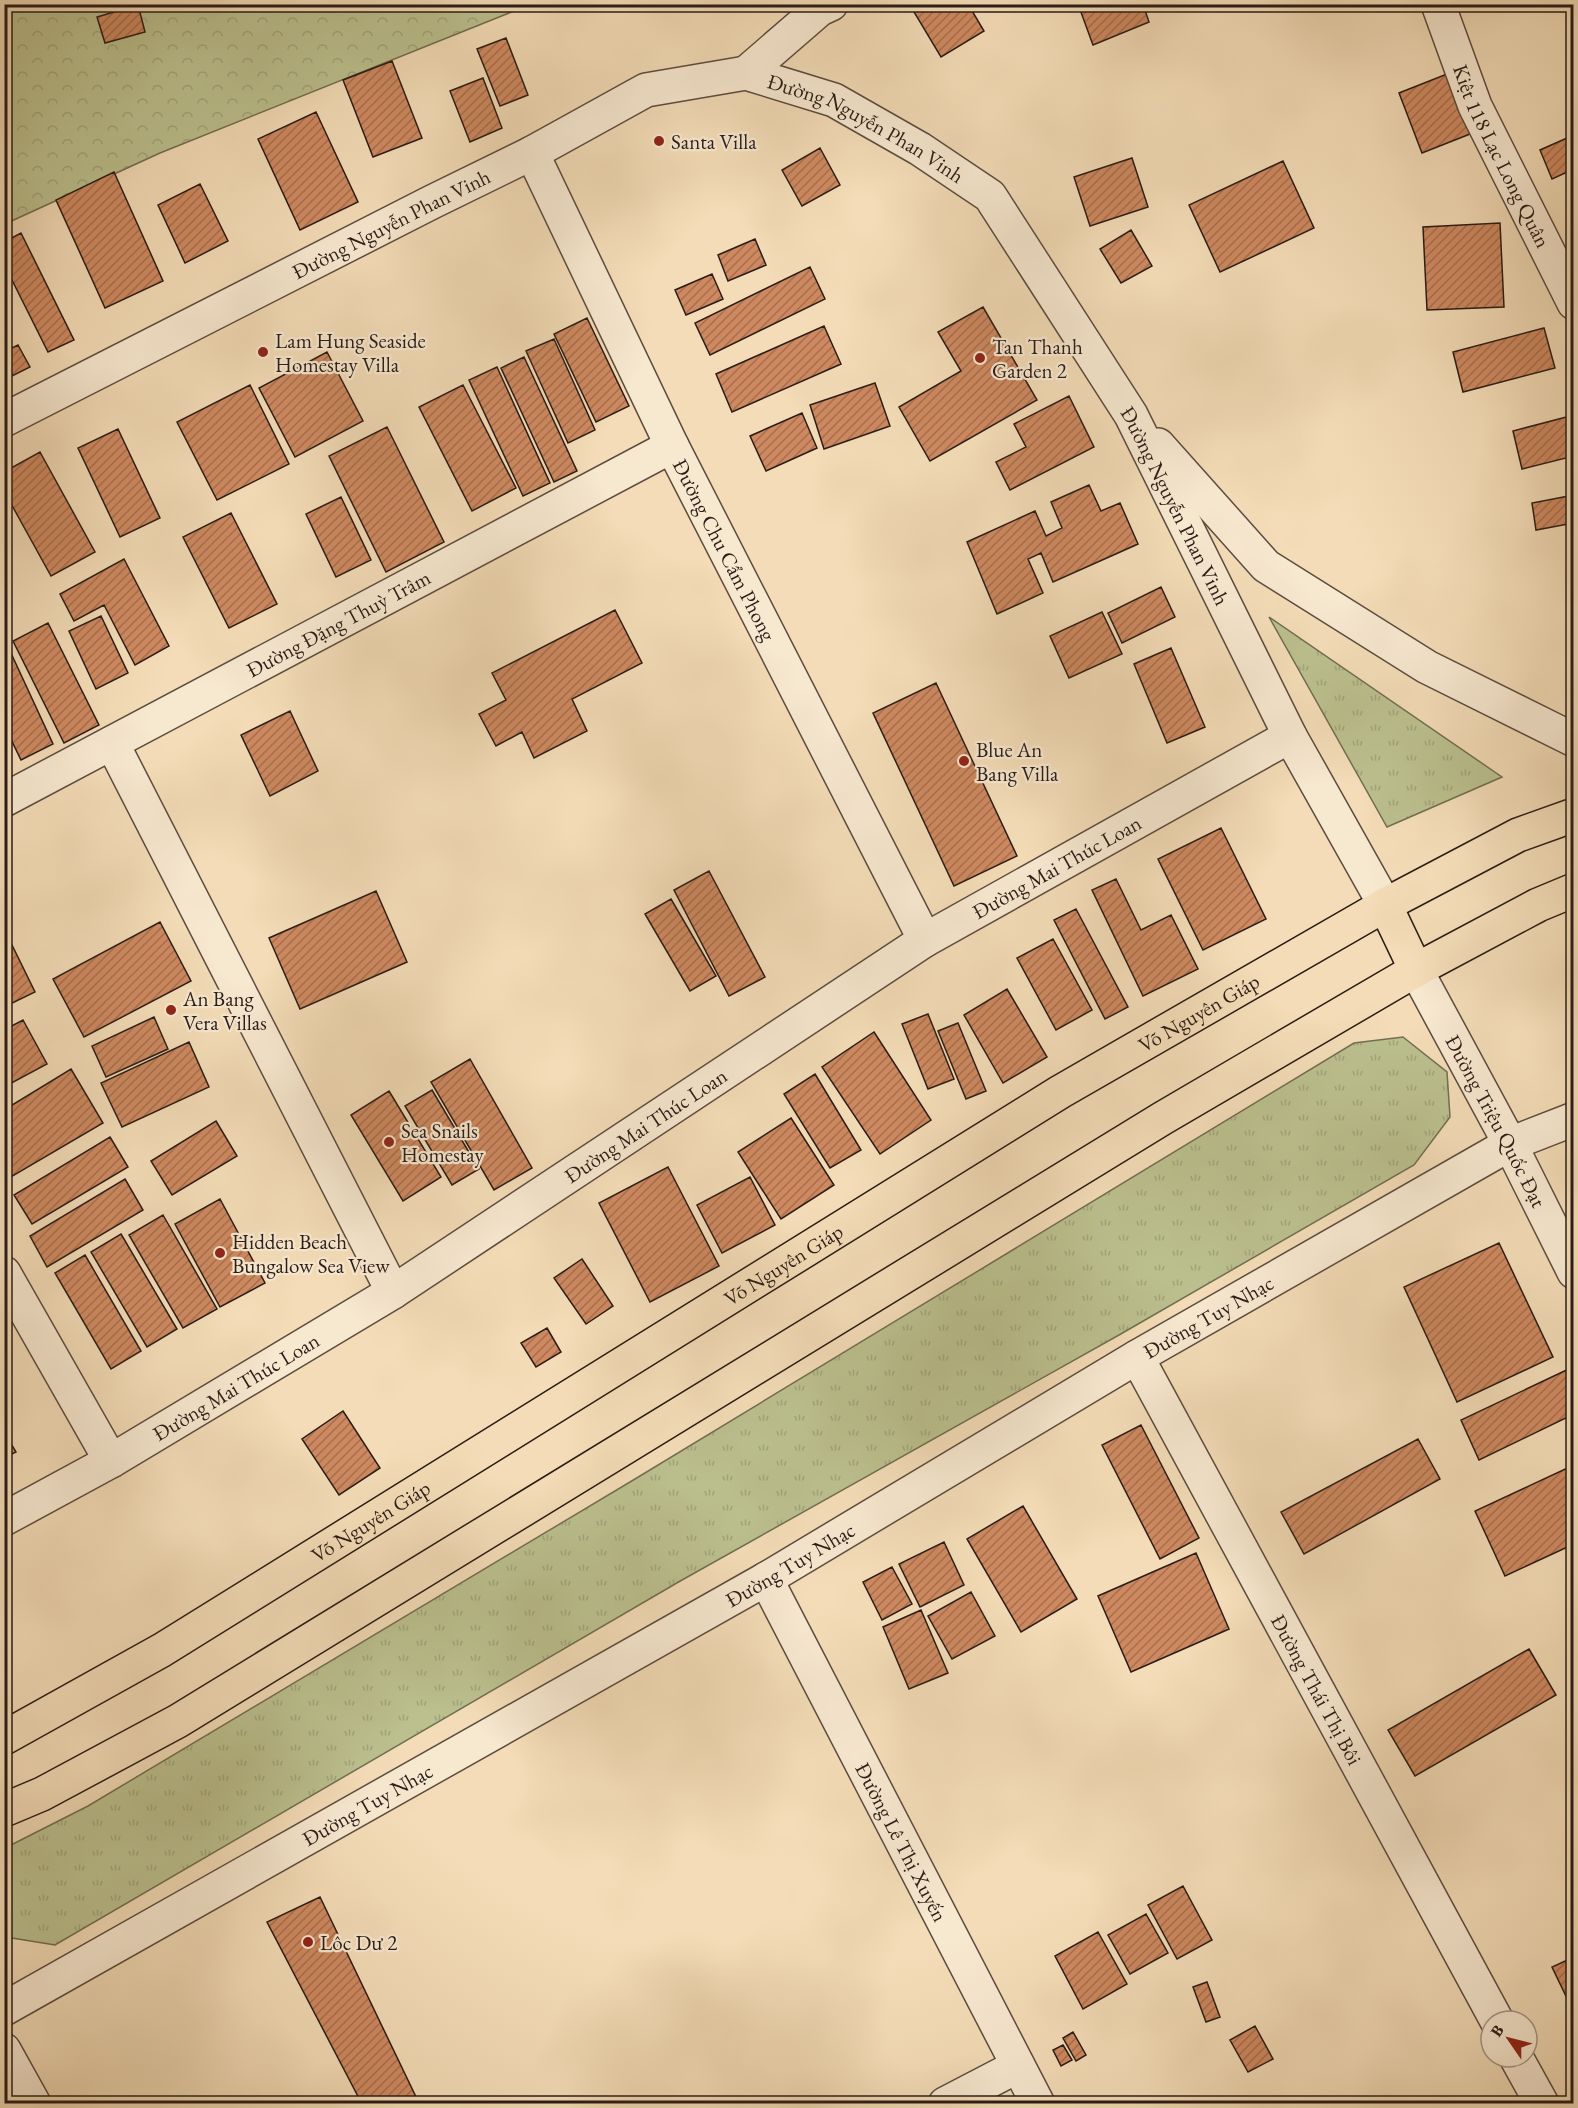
<svg xmlns="http://www.w3.org/2000/svg" width="1578" height="2108" font-family="'EB Garamond',serif">
	<style>
		.grass { fill: url(#grass-tufts); stroke: #726e52; stroke-width: 1.5 }
		.forest { fill: url(#forest-crowns); stroke: #726e52; stroke-width: 1.5 }
		.building { fill: url(#building-hatch); stroke: #2a1c17; stroke-width: 1.5 }
		.lines { fill: none; stroke-linecap: round; stroke-linejoin: round }
		.minor-casing { stroke: #5c4c3f; stroke-width: 36 }
		.major-casing { stroke: #2a1c17; stroke-width: 36 }
		.minor { stroke: #f7e8d0; stroke-width: 33 }
		.major { stroke: #f3dcb7; stroke-width: 33 }
		.poi-dot { fill: #8f2418; stroke: #f7e8d0; stroke-width: 2 }
		.labels { text-anchor: middle; dominant-baseline: central; stroke-width: 4.5; stroke-linejoin: round; paint-order: stroke }
		.street-label { font-size: 21px; fill: #2a1c17; stroke: #f7e8d0 }
		.poi-label { font-size: 21px; fill: #2a1c17; stroke: #f7e8d0; text-anchor: start }
	</style>
	<defs>
		<pattern id="grass-tufts" width="24" height="20" patternUnits="userSpaceOnUse" patternTransform="scale(1.5)"><rect width="24" height="20" fill="#bbc08e"/><path d="M3 7l-1-3M5 7V3M7 7l1-3M15 17l-1-3M17 17v-4M19 17l1-3" fill="none" stroke="#a1a47a"/></pattern>
		<pattern id="forest-crowns" width="20" height="18" patternUnits="userSpaceOnUse" patternTransform="scale(1.5)"><rect width="20" height="18" fill="#bbc08e"/><path d="M2 6a3 3 0 1 1 6 0M12 15a3 3 0 1 1 6 0" fill="none" stroke="#a1a47a"/></pattern>
		<pattern id="building-hatch" width="6" height="6" patternUnits="userSpaceOnUse" patternTransform="scale(1.5)"><rect width="6" height="6" fill="#ce8960"/><path d="M-1 1l2-2M0 6l6-6M5 7l2-2" fill="none" stroke="#a76f4e"/></pattern>
	</defs>
	<rect width="100%" height="100%" fill="#f3dcb7"/>
	<filter id="stains"><feTurbulence type="fractalNoise" baseFrequency=".00333" numOctaves="4"/><feColorMatrix values="0 0 0 0 .2 0 0 0 0 .09 0 0 0 0 .02 0 0 0 .5 -.17"/></filter>
	<radialGradient id="worn" r=".72"><stop offset=".6" stop-color="#630" stop-opacity="0"/><stop offset="1" stop-color="#630" stop-opacity=".3"/></radialGradient>
	<!-- grass -->
	<path class="grass" d="M 1269,617 L 1502,777 L 1387,827 Z
		M 1403,1037 L 1447,1072 L 1450,1117 L 1414,1165 L 1119,1335 L 682,1580 L 55,1945 L 12,1938 L 5,1927 L 5,1848 L 88,1806 L 635,1479 L 1354,1043 Z"/>
	<!-- forest -->
	<path class="forest" d="M 4,5 L 529,5 L 160,153 L 5,224 Z"/>
	<!-- building -->
	<path class="building" d="M 915,4 L 968,4 L 984,31 L 941,57 L 911,7 Z
		M 1078,4 L 1143,4 L 1149,22 L 1093,45 Z
		M 138,5 L 145,32 L 105,43 L 97,17 Z
		M 506,38 L 528,95 L 500,106 L 477,49 Z
		M 392,61 L 422,138 L 373,157 L 343,80 Z
		M 1447,74 L 1470,134 L 1422,153 L 1399,93 Z
		M 483,78 L 502,128 L 470,142 L 450,91 Z
		M 316,112 L 358,202 L 300,230 L 258,139 Z
		M 1574,135 L 1574,169 L 1552,179 L 1540,150 Z
		M 820,148 L 840,185 L 802,206 L 782,170 Z
		M 1132,158 L 1148,207 L 1090,226 L 1074,177 Z
		M 1283,161 L 1314,228 L 1220,272 L 1189,205 Z
		M 114,172 L 163,281 L 105,308 L 56,200 Z
		M 200,184 L 228,241 L 185,263 L 158,205 Z
		M 1500,223 L 1504,307 L 1427,310 L 1423,227 Z
		M 1131,230 L 1152,266 L 1121,283 L 1100,249 Z
		M 21,233 L 74,340 L 48,352 L 4,264 L 4,242 Z
		M 755,239 L 766,265 L 728,281 L 718,255 Z
		M 810,267 L 825,299 L 710,355 L 695,323 Z
		M 712,274 L 723,299 L 686,315 L 675,290 Z
		M 983,307 L 1037,400 L 930,461 L 899,407 L 961,371 L 938,332 Z
		M 587,318 L 629,406 L 596,422 L 554,334 Z
		M 824,326 L 841,364 L 732,412 L 716,374 Z
		M 1544,328 L 1555,368 L 1463,392 L 1453,352 Z
		M 554,339 L 595,430 L 568,443 L 526,351 Z
		M 18,345 L 30,367 L 4,380 L 4,352 Z
		M 327,352 L 363,421 L 295,457 L 259,388 Z
		M 524,357 L 577,471 L 554,482 L 501,368 Z
		M 497,367 L 550,483 L 523,496 L 469,380 Z
		M 875,383 L 890,426 L 824,449 L 810,405 Z
		M 250,385 L 289,464 L 217,500 L 177,422 Z
		M 463,385 L 516,488 L 472,511 L 419,407 Z
		M 1069,396 L 1094,447 L 1010,490 L 996,462 L 1026,447 L 1014,424 Z
		M 802,413 L 817,448 L 766,471 L 750,436 Z
		M 1574,415 L 1574,456 L 1522,469 L 1513,431 Z
		M 387,427 L 444,542 L 386,572 L 329,456 Z
		M 118,429 L 160,518 L 120,537 L 78,448 Z
		M 40,452 L 95,552 L 51,576 L 4,491 L 4,472 Z
		M 1089,485 L 1101,511 L 1120,503 L 1138,544 L 1053,582 L 1041,553 L 1028,559 L 1043,593 L 997,614 L 967,542 L 1035,511 L 1046,536 L 1062,528 L 1051,502 Z
		M 1574,495 L 1574,523 L 1536,530 L 1532,503 Z
		M 341,497 L 371,560 L 336,577 L 306,514 Z
		M 231,513 L 277,604 L 229,628 L 183,537 Z
		M 124,559 L 169,646 L 135,665 L 104,605 L 74,621 L 60,594 Z
		M 1161,587 L 1175,617 L 1122,643 L 1108,613 Z
		M 615,610 L 642,663 L 572,699 L 587,731 L 534,758 L 522,732 L 496,746 L 479,714 L 506,700 L 492,673 Z
		M 1102,612 L 1122,654 L 1069,678 L 1050,636 Z
		M 101,616 L 128,673 L 96,689 L 69,631 Z
		M 48,623 L 99,725 L 64,743 L 13,641 Z
		M 4,638 L 53,744 L 21,760 L 4,725 Z
		M 1171,648 L 1205,727 L 1167,743 L 1134,664 Z
		M 936,683 L 1017,856 L 954,886 L 873,713 Z
		M 290,711 L 318,771 L 270,796 L 241,735 Z
		M 1221,828 L 1266,919 L 1203,950 L 1158,859 Z
		M 709,871 L 765,977 L 729,996 L 674,890 Z
		M 1116,879 L 1141,930 L 1171,915 L 1198,969 L 1143,996 L 1092,890 Z
		M 376,891 L 407,962 L 300,1009 L 269,938 Z
		M 671,899 L 716,976 L 690,991 L 645,914 Z
		M 1076,909 L 1128,1007 L 1105,1019 L 1054,920 Z
		M 160,922 L 191,981 L 84,1037 L 53,979 Z
		M 1053,939 L 1092,1010 L 1056,1030 L 1017,958 Z
		M 12,945 L 35,992 L 4,1007 L 4,949 Z
		M 1007,989 L 1047,1057 L 1003,1083 L 964,1015 Z
		M 928,1014 L 954,1079 L 928,1089 L 902,1024 Z
		M 154,1017 L 168,1049 L 106,1077 L 92,1046 Z
		M 23,1020 L 47,1064 L 4,1087 L 4,1030 Z
		M 958,1023 L 986,1091 L 966,1099 L 938,1031 Z
		M 874,1032 L 931,1120 L 880,1154 L 822,1067 Z
		M 189,1042 L 209,1087 L 122,1127 L 101,1083 Z
		M 470,1059 L 532,1168 L 494,1190 L 431,1082 Z
		M 71,1069 L 103,1123 L 4,1181 L 4,1110 Z
		M 815,1074 L 861,1150 L 830,1168 L 784,1094 Z
		M 432,1090 L 479,1169 L 452,1185 L 405,1106 Z
		M 389,1091 L 441,1177 L 403,1201 L 351,1115 Z
		M 791,1118 L 834,1185 L 781,1219 L 738,1152 Z
		M 216,1121 L 237,1156 L 172,1195 L 151,1161 Z
		M 110,1137 L 128,1167 L 32,1224 L 14,1195 Z
		M 668,1167 L 719,1266 L 650,1302 L 599,1203 Z
		M 750,1177 L 775,1225 L 722,1253 L 697,1205 Z
		M 125,1179 L 143,1210 L 47,1267 L 30,1236 Z
		M 220,1199 L 265,1283 L 220,1307 L 175,1224 Z
		M 163,1215 L 217,1309 L 183,1328 L 129,1235 Z
		M 121,1234 L 177,1329 L 147,1347 L 91,1252 Z
		M 1499,1243 L 1553,1357 L 1457,1402 L 1404,1287 Z
		M 85,1255 L 141,1351 L 111,1369 L 55,1273 Z
		M 582,1259 L 613,1306 L 586,1324 L 554,1278 Z
		M 547,1328 L 561,1352 L 536,1367 L 521,1343 Z
		M 1573,1367 L 1574,1414 L 1479,1460 L 1461,1420 Z
		M 343,1411 L 380,1468 L 339,1495 L 302,1439 Z
		M 1141,1425 L 1199,1538 L 1160,1559 L 1102,1445 Z
		M 4,1432 L 16,1452 L 4,1458 Z
		M 1418,1439 L 1440,1479 L 1304,1554 L 1281,1512 Z
		M 1574,1465 L 1574,1544 L 1505,1576 L 1475,1511 Z
		M 1023,1506 L 1077,1599 L 1021,1632 L 967,1539 Z
		M 944,1542 L 964,1585 L 920,1607 L 899,1564 Z
		M 1196,1553 L 1229,1629 L 1131,1672 L 1098,1596 Z
		M 892,1567 L 912,1604 L 882,1620 L 863,1582 Z
		M 971,1592 L 995,1636 L 952,1659 L 928,1616 Z
		M 921,1610 L 948,1673 L 909,1689 L 883,1627 Z
		M 1529,1649 L 1556,1695 L 1415,1776 L 1388,1730 Z
		M 1183,1886 L 1212,1940 L 1177,1959 L 1148,1905 Z
		M 320,1897 L 417,2099 L 408,2104 L 362,2104 L 267,1922 Z
		M 1146,1914 L 1168,1953 L 1130,1974 L 1108,1935 Z
		M 1098,1932 L 1127,1984 L 1083,2009 L 1055,1956 Z
		M 1574,1957 L 1574,2013 L 1552,1967 Z
		M 1207,1982 L 1220,2017 L 1206,2022 L 1193,1987 Z
		M 1255,2026 L 1273,2059 L 1248,2072 L 1230,2040 Z
		M 1073,2032 L 1086,2055 L 1076,2061 L 1063,2038 Z
		M 1063,2045 L 1072,2060 L 1061,2066 L 1053,2050 Z"/>
	<g class="lines">
		<!-- minor casing -->
		<g class="minor-casing">
			<g id="minor">
				<path id="s1" d="M 1438,4 L 1475,106 L 1574,303"/>
				<path d="M 746,73 L 820,9 L 831,4"/>
				<path id="s2" d="M 532,153 L 672,446 L 925,940"/>
				<path id="s3" d="M 4,420 L 432,202 L 532,153 L 646,90 L 746,73 L 834,100 L 920,149 L 990,196 L 1131,415 L 1290,736 L 1385,905"/>
				<path d="M 1158,445 L 1266,566 L 1427,667 L 1574,740"/>
				<path d="M 112,743 L 393,1292"/>
				<path id="s4" d="M 4,800 L 672,446"/>
				<path id="s5" d="M 1416,970 L 1510,1144 L 1574,1272"/>
				<path d="M 4,1273 L 111,1461"/>
				<path id="s6" d="M 1137,1357 L 1497,2021"/>
				<path id="s7" d="M 4,1519 L 111,1461 L 393,1292 L 925,940 L 1290,736"/>
				<path id="s8" d="M 766,1579 L 1038,2104"/>
				<path id="s9" d="M 4,2009 L 766,1579 L 1137,1357 L 1510,1144 L 1574,1119"/>
				<path d="M 4,2050 L 34,2104"/>
				<path d="M 1516,2057 L 1542,2104"/>
				<path d="M 945,2104 L 1018,2066"/>
			</g>
		</g>
		<!-- major casing -->
		<g class="major-casing">
			<g id="major">
				<path d="M 1385,905 L 1416,970"/>
				<path id="s10" d="M 4,1738 L 162,1650 L 1060,1092 L 1385,905 L 1518,835 L 1574,815"/>
				<path d="M 4,1810 L 42,1794 L 178,1721 L 1163,1118 L 1416,970 L 1538,905 L 1574,890"/>
			</g>
		</g>
		<!-- minor -->
		<use href="#minor" class="minor"/>
		<!-- major -->
		<use href="#major" class="major"/>
	</g>
	<!-- markers -->
	<g class="poi-dot">
		<circle cx="659" cy="141" r="6"/>
		<circle cx="263" cy="352" r="6"/>
		<circle cx="980" cy="358" r="6"/>
		<circle cx="964" cy="761" r="6"/>
		<circle cx="171" cy="1010" r="6"/>
		<circle cx="389" cy="1142" r="6"/>
		<circle cx="220" cy="1253" r="6"/>
		<circle cx="308" cy="1942" r="6"/>
	</g>
	<g class="labels">
		<!-- street labels -->
		<g class="street-label">
			<text stroke="none"><textPath href="#s3" startOffset="956">Đường Nguyễn Phan Vinh</textPath></text>
			<text stroke="none"><textPath href="#s1" startOffset="165">Kiệt 118 Lạc Long Quân</textPath></text>
			<text stroke="none"><textPath href="#s3" startOffset="434">Đường Nguyễn Phan Vinh</textPath></text>
			<text stroke="none"><textPath href="#s3" startOffset="1460">Đường Nguyễn Phan Vinh</textPath></text>
			<text stroke="none"><textPath href="#s2" startOffset="441">Đường Chu Cẩm Phong</textPath></text>
			<text stroke="none"><textPath href="#s4" startOffset="378">Đường Đặng Thuỳ Trâm</textPath></text>
			<text stroke="none"><textPath href="#s7" startOffset="1239">Đường Mai Thúc Loan</textPath></text>
			<text stroke="none"><textPath href="#s10" startOffset="1398">Võ Nguyên Giáp</textPath></text>
			<text stroke="none"><textPath href="#s5" startOffset="171">Đường Triệu Quốc Đạt</textPath></text>
			<text stroke="none"><textPath href="#s7" startOffset="753">Đường Mai Thúc Loan</textPath></text>
			<text stroke="none"><textPath href="#s10" startOffset="912">Võ Nguyên Giáp</textPath></text>
			<text stroke="none"><textPath href="#s9" startOffset="1389">Đường Tuy Nhạc</textPath></text>
			<text stroke="none"><textPath href="#s7" startOffset="267">Đường Mai Thúc Loan</textPath></text>
			<text stroke="none"><textPath href="#s10" startOffset="426">Võ Nguyên Giáp</textPath></text>
			<text stroke="none"><textPath href="#s9" startOffset="903">Đường Tuy Nhạc</textPath></text>
			<text stroke="none"><textPath href="#s6" startOffset="378">Đường Thái Thị Bôi</textPath></text>
			<text stroke="none"><textPath href="#s9" startOffset="417">Đường Tuy Nhạc</textPath></text>
			<text stroke="none"><textPath href="#s8" startOffset="296">Đường Lê Thị Xuyến</textPath></text>
		</g>
		<!-- poi labels -->
		<g class="poi-label">
			<text x="671" y="141">Santa Villa</text>
			<text x="275" y="340">Lam Hung Seaside<tspan x="275" dy="24">Homestay Villa</tspan></text>
			<text x="992" y="346">Tan Thanh<tspan x="992" dy="24">Garden 2</tspan></text>
			<text x="976" y="749">Blue An<tspan x="976" dy="24">Bang Villa</tspan></text>
			<text x="183" y="998">An Bang<tspan x="183" dy="24">Vera Villas</tspan></text>
			<text x="401" y="1130">Sea Snails<tspan x="401" dy="24">Homestay</tspan></text>
			<text x="232" y="1241">Hidden Beach<tspan x="232" dy="24">Bungalow Sea View</tspan></text>
			<text x="320" y="1942">Lôc Dư 2</text>
		</g>
	</g>
	<!-- margin -->
	<rect width="1578" height="2108" fill="none" stroke="#f3dcb7" stroke-width="24"/>
	<rect x="6" y="6" width="1566" height="2096" fill="none" stroke="#2a1c17" stroke-width="3"/>
	<rect x="12" y="12" width="1554" height="2084" fill="none" stroke="#2a1c17" stroke-width="1.5"/>
	<!-- north arrow -->
	<g transform="translate(1509 2039) rotate(305)"><circle r="28" fill="#f7e8d0" stroke="#a59686" stroke-width="1.5"/>
	<path d="M0-4.5L10 22L0 15L-10 22Z" fill="#8f2418"/>
	<text y="-9" font-size="16" font-weight="bold" text-anchor="middle" fill="#2a1c17">B</text>
	</g>
	<rect width="100%" height="100%" filter="url(#stains)"/>
	<rect width="100%" height="100%" fill="url(#worn)"/>
</svg>
